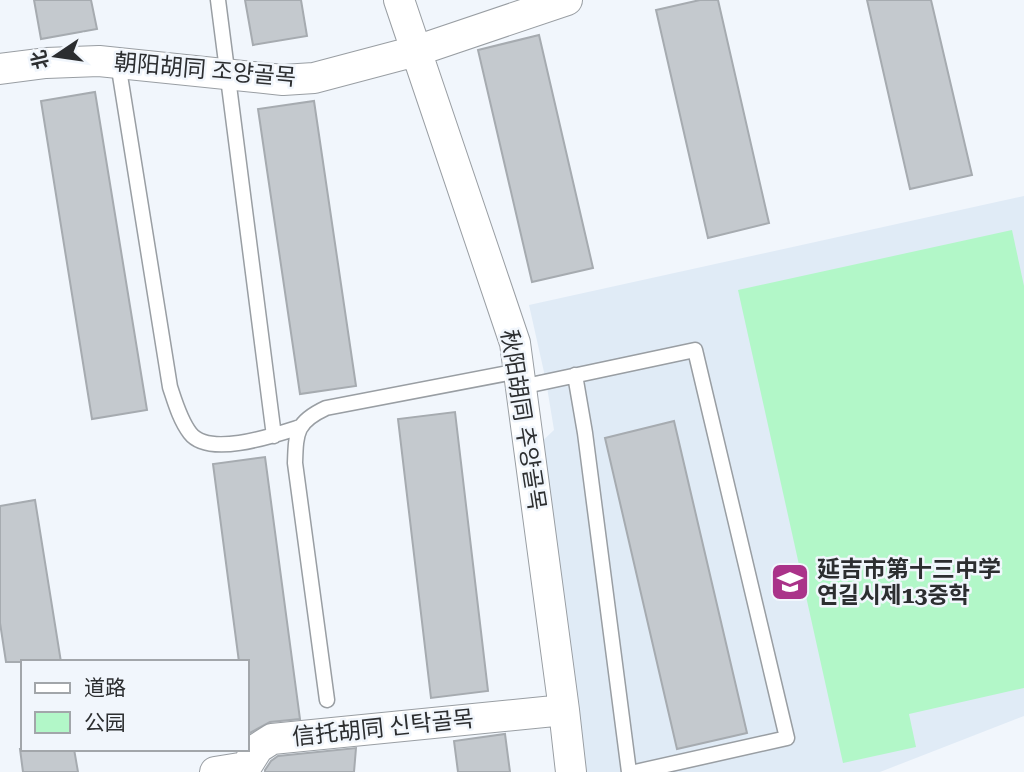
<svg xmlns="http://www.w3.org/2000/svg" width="1024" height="772" font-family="'Roboto Serif','Noto Sans SC','Noto Sans KR',serif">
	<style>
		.built { fill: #e0ebf6 }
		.green { fill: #b2f7c8 }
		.building { fill: #c4c9ce; stroke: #a6abb0; stroke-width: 2 }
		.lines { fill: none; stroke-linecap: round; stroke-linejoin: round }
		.lane-casing { stroke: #999ea3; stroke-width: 17 }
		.street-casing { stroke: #999ea3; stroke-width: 32 }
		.lane { stroke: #fff; stroke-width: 14 }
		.street { stroke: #fff; stroke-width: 30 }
		.labels { text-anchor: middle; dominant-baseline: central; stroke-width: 5; stroke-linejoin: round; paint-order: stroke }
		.street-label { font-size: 23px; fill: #2c2e30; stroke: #f1f6fc }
		.poi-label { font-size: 23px; font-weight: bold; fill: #2c2e30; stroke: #f1f6fc; text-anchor: start }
	</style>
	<rect width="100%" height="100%" fill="#f1f6fc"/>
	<!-- built -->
	<path class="built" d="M 1024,196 L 1024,716 L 880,772 L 586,772 L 536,447 L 554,430 L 546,381 L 529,305 Z"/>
	<!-- green -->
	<path class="green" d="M 1012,230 L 1024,286 L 1024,688 L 909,714 L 916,747 L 843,763 L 738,290 Z"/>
	<!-- building -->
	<path class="building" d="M 34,0 L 91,0 L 97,29 L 41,39 Z
		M 245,0 L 301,0 L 307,36 L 253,45 Z
		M 700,0 L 718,0 L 769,223 L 708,238 L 656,10 Z
		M 867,0 L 931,0 L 972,175 L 910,189 Z
		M 539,35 L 593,268 L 532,282 L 478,50 Z
		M 95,92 L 147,410 L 92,419 L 41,101 Z
		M 314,101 L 356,386 L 300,394 L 258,109 Z
		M 455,412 L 488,691 L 431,698 L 398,419 Z
		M 674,421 L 747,733 L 677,749 L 605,438 Z
		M 265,457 L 300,719 L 270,722 L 248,734 L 247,662 L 239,662 L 213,464 Z
		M 35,500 L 61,662 L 6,662 L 0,623 L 0,506 Z
		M 505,734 L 510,772 L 458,772 L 454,741 Z
		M 356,748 L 354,772 L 265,772 L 265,770 L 271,761 L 278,756 Z
		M 20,749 L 74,749 L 78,772 L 23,772 Z"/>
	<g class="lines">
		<!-- lane casing -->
		<g class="lane-casing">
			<path id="lane" d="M 218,0 L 274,436
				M 118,63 L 170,387 C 175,402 180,420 190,433 C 209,458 275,435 300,427
				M 575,375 L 585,433 L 629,772
				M 521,387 L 695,350 L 787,738 L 635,772
				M 327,700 L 295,463 C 296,432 296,422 326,408 L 519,371"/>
		</g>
		<!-- street casing -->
		<g class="street-casing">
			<path id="street" d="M 399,0 L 515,343 L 564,710 L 571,772
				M 0,69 L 46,63 L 99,61 L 283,80 L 314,78 L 416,51 L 567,0
				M 246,767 L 258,748 L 272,739 L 564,710
				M 215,772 L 246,767"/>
		</g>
		<!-- lane -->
		<use href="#lane" class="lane"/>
		<!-- street -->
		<use href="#street" class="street"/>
	</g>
	<!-- icons -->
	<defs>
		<g id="school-square" transform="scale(2.0125)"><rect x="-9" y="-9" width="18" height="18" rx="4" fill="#aa3389" stroke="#f1f6fc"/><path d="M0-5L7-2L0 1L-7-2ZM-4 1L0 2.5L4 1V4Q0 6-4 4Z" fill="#fff"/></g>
	</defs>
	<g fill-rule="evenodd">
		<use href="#school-square" x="790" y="582"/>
	</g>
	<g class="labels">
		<!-- street labels -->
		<g class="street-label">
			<text transform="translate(205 70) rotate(5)">朝阳胡同 조양골목</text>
			<text transform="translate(523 420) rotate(81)">秋阳胡同 추양골목</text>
			<text transform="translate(383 728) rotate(-6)">信托胡同 신탁골목</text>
		</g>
		<!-- poi labels -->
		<g class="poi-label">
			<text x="817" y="569">延吉市第十三中学<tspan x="817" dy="26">연길시제13중학</tspan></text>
		</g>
	</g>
	<!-- legend -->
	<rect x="21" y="660" width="228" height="91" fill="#f1f6fc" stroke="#a2a6aa" stroke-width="2"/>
	<rect x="35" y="683" width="35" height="10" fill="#ffffff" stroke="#a2a6aa" stroke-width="2"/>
	<text x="84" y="695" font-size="21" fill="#2c2e30">道路</text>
	<rect x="35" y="712" width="35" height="21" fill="#b2f7c8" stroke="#a2a6aa" stroke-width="2"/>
	<text x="84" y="730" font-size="21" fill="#2c2e30">公园</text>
	<!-- north arrow -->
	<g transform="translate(56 56) rotate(257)" stroke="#f1f6fc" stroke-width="5" paint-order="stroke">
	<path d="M0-5L12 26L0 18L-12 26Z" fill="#2c2e30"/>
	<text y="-10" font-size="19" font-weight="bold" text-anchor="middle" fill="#2c2e30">北</text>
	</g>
</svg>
